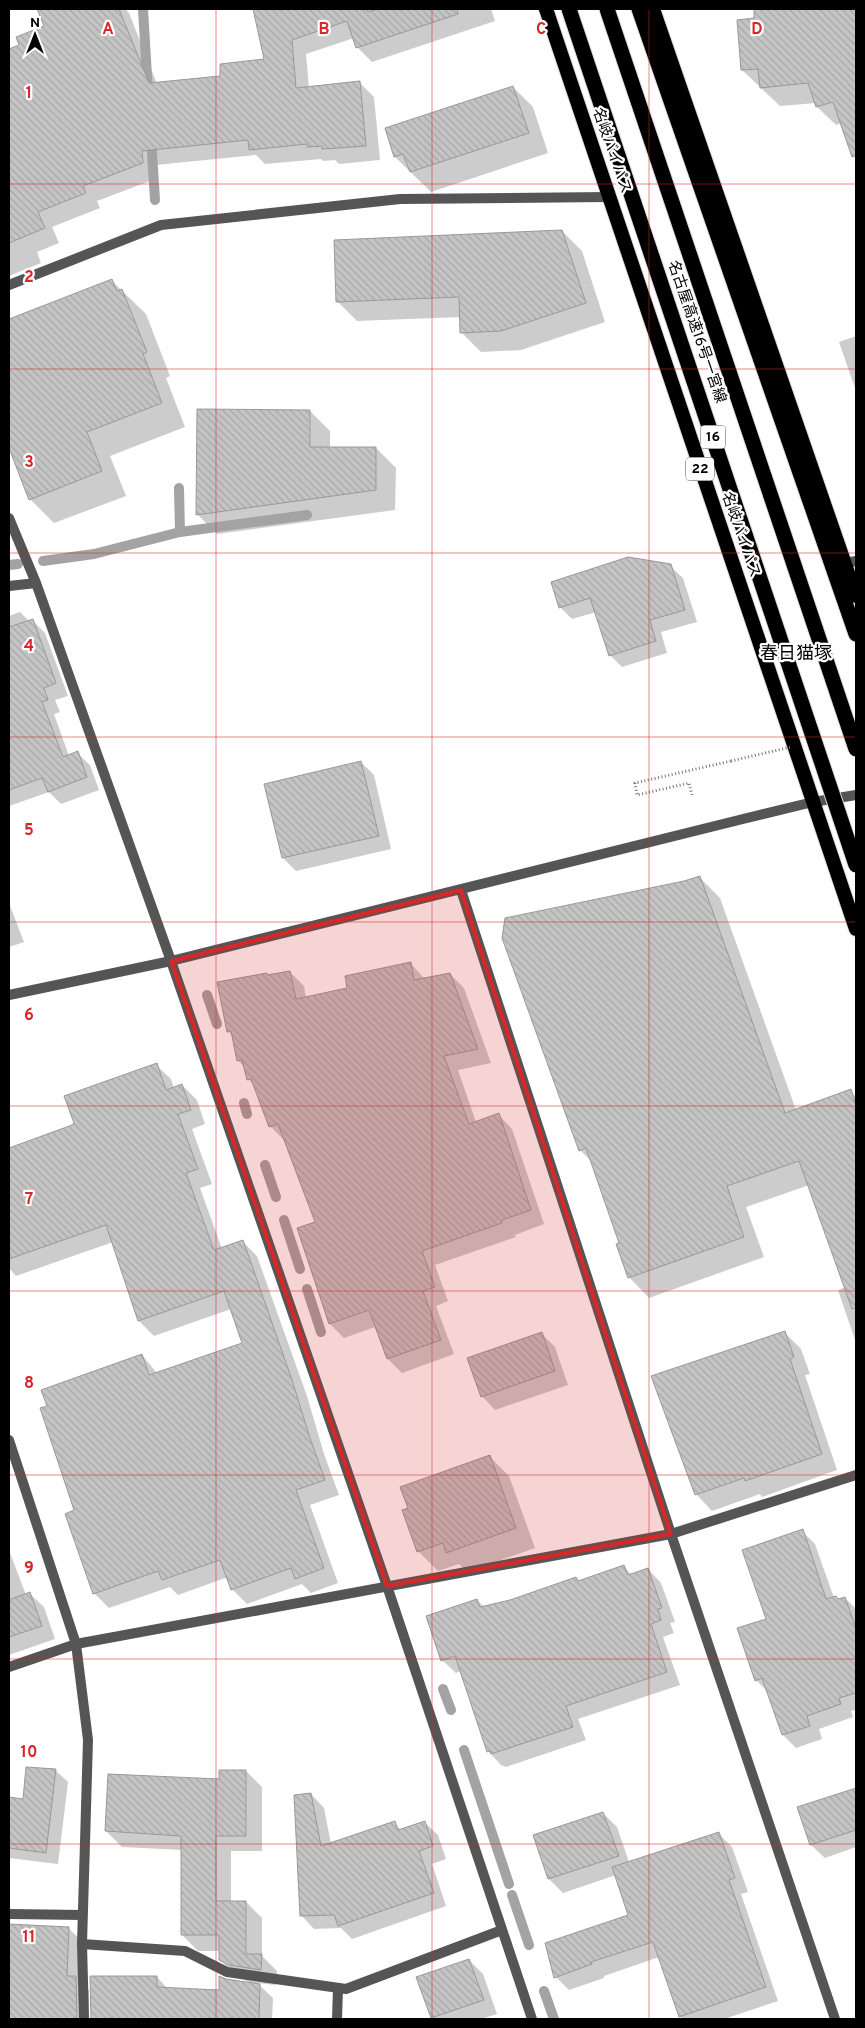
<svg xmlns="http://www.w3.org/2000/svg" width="865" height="2028" font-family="Overpass,'Noto Sans JP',sans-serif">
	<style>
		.shadow { fill: #0003 }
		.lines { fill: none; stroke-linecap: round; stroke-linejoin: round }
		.stream { stroke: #a3a3a3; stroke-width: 10 }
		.building { fill: url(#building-back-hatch); stroke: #999 }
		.trunk-casing { stroke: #dbdbdb; stroke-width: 16 }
		.motorway-casing { stroke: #dbdbdb; stroke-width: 17 }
		.path { stroke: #777; stroke-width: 3; stroke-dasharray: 1 2.5; stroke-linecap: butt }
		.minor { stroke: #555; stroke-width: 10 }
		.tertiary { stroke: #555; stroke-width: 10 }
		.trunk { stroke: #000; stroke-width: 14 }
		.motorway { stroke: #000; stroke-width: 15 }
		.motorway-bridge-casing { stroke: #dbdbdb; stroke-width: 17; stroke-linecap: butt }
		.path-bridge { stroke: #777; stroke-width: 3; stroke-dasharray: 1 2.5; stroke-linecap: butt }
		.motorway-bridge { stroke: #000; stroke-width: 15 }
		.marked { fill: #d62828; fill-opacity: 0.2; stroke: #d62828; stroke-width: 4; stroke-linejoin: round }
		.grid { fill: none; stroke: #d62828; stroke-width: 1; stroke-opacity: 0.55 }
		.labels { text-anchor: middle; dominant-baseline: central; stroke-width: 4.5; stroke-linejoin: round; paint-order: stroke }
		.shield { fill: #fff; stroke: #4c4c4c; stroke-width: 1 }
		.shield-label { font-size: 14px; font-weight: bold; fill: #000 }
		.street-label { font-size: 15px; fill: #000; stroke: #fff }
		.quarter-label { font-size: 18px; fill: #000; stroke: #fff }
		.grid-label { font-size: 16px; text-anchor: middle; font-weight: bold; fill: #d62828; stroke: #fff; stroke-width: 4.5; stroke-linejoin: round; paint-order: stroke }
	</style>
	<defs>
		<pattern id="building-back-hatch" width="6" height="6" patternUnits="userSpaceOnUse" patternTransform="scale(1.25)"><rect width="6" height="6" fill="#c4c4c4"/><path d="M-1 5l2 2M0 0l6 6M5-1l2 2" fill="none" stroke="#a7a7a7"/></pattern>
	</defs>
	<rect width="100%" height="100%" fill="#fff"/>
	<!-- shadow -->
	<path class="shadow" d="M 75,9 L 125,9 L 129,13 L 157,84 L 222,78 L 266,60 L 254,9 L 491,9 L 495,21 L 372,62 L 357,47 L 354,38 L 306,54 L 309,88 L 360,83 L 374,97 L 380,160 L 339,164 L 335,160 L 323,161 L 321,159 L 265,164 L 256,155 L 156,165 L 158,178 L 97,201 L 100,208 L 52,227 L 59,243 L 37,252 L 41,263 L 9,276 L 9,51 L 21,46 L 45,26 L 43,21 Z
		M 755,9 L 856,9 L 856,147 L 847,137 L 842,123 L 836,125 L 817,107 L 816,103 L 780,106 L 742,70 L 756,19 Z
		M 513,87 L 533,107 L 548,153 L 431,192 L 395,157 L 386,129 Z
		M 562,231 L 582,251 L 605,322 L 521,350 L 481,352 L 461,332 L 461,317 L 357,321 L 337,301 Z
		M 112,281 L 146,314 L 170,376 L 166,378 L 185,427 L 110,456 L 126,496 L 54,523 L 30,499 L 9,445 L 9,321 Z
		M 856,336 L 856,391 L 839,342 Z
		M 310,411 L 330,431 L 330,448 L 376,448 L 396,468 L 395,510 L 217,534 L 197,514 Z
		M 670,566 L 683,578 L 697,622 L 661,632 L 667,653 L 622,667 L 610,655 L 596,612 L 572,619 L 560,607 Z
		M 20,612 L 29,621 L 32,620 L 45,633 L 68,696 L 55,700 L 60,712 L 54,714 L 69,756 L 77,753 L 90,765 L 99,790 L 61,804 L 49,792 L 9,806 L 9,616 Z
		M 361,762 L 374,775 L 391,849 L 296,871 L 283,858 L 265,785 Z
		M 699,877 L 720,898 L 796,1110 L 850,1091 L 856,1097 L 856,1343 L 838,1290 L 846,1287 L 809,1185 L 746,1207 L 764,1257 L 649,1298 L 629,1277 L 620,1244 L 592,1162 L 580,1150 L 684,883 Z
		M 9,903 L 24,942 L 9,947 Z
		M 410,963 L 425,979 L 450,974 L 464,988 L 491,1063 L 458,1070 L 476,1122 L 498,1114 L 512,1129 L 544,1224 L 515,1235 L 516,1237 L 435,1265 L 448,1301 L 436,1306 L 454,1354 L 402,1373 L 388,1359 L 375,1327 L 344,1338 L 330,1324 L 299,1229 L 317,1222 L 286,1140 L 284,1140 L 270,1126 L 256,1087 L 248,1079 L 245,1068 L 238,1060 L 233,1036 L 228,1031 L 266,974 L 268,976 L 290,972 L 304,986 L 306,998 L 349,989 Z
		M 156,1065 L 171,1079 L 174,1088 L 182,1085 L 197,1100 L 205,1124 L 192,1129 L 212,1184 L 200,1188 L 222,1249 L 242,1241 L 257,1256 L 307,1396 L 324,1454 L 339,1495 L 310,1505 L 338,1583 L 311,1593 L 302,1584 L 247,1604 L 232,1589 L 228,1577 L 178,1595 L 170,1587 L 109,1608 L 94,1593 L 49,1406 L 142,1355 L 157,1373 L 243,1343 L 231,1309 L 154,1336 L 139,1321 L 113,1242 L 16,1276 L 9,1268 L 9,1149 L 73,1126 Z
		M 541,1333 L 555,1347 L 568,1385 L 495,1410 L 482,1396 Z
		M 785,1333 L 801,1349 L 810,1374 L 805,1375 L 837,1470 L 762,1497 L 760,1494 L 712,1511 L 696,1494 Z
		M 489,1456 L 509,1476 L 535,1548 L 467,1572 L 459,1564 L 438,1571 L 418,1551 Z
		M 802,1531 L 815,1544 L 834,1598 L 836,1597 L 839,1600 L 845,1598 L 856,1609 L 856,1710 L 851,1711 L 853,1717 L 819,1729 L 822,1739 L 796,1748 L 783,1735 L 769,1693 L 756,1680 L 767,1619 Z
		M 9,1550 L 26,1595 L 30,1594 L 44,1607 L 55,1639 L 9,1655 Z
		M 624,1567 L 632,1575 L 648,1569 L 661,1583 L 675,1622 L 670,1623 L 674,1633 L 663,1637 L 680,1685 L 578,1719 L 586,1740 L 506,1767 L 501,1765 L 488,1751 L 461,1671 L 456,1673 L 442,1660 L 477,1600 L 484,1607 L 511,1601 L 576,1578 L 580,1582 Z
		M 55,1770 L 68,1782 L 58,1864 L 9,1858 L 9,1798 L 24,1800 Z
		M 246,1771 L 262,1787 L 262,1851 L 231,1851 L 231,1902 L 246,1902 L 262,1918 L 262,1956 L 277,1971 L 276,1985 L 257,1983 L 273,1998 L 272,2019 L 92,2019 L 91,1977 L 157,1977 L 168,1989 L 220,1991 L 226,1980 L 250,1983 L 237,1976 L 220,1960 L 220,1951 L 198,1951 L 182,1935 L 183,1850 L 122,1847 L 106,1831 Z
		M 856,1789 L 856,1847 L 825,1858 L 811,1845 L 799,1808 Z
		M 311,1794 L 324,1808 L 331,1844 L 394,1823 L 401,1830 L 424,1822 L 438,1835 L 446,1859 L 432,1864 L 446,1906 L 352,1939 L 341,1928 L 314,1929 L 301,1915 Z
		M 603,1813 L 617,1827 L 629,1862 L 718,1833 L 732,1847 L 748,1892 L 741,1894 L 778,2001 L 724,2019 L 683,2019 L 680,2016 L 659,1957 L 604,1976 L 604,1978 L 569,1990 L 556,1977 L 630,1916 L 616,1875 L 563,1893 L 549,1879 L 535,1836 Z
		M 9,1926 L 68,1928 L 82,1941 L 80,1982 L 89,1990 L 89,2019 L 9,2019 Z
		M 469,1960 L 483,1974 L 497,2014 L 481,2019 L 433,2019 L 432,2018 Z"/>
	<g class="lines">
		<!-- stream -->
		<path class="stream" d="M 143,9 L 148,93
			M 151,137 L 155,200
			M 179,488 L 180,532
			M 43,561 L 94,554 L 180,532 L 307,515
			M 9,565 L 18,564
			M 207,995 L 217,1024
			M 244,1103 L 247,1114
			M 265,1165 L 276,1197
			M 284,1220 L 300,1269
			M 307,1289 L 321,1332
			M 443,1689 L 451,1710
			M 464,1750 L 509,1884
			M 512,1895 L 529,1945
			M 544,1991 L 554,2019"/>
	</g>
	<!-- building -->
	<path class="building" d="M 37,9 L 119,9 L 149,83 L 220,76 L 220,64 L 264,59 L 253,9 L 367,9 L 368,12 L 378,9 L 457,9 L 458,14 L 356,48 L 347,21 L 292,40 L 296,88 L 360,81 L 366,146 L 322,149 L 322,146 L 307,147 L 307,144 L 249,150 L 248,140 L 142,151 L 143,163 L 83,186 L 86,193 L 38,212 L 45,228 L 9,243 L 9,49 L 19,45 L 16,37 L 44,26 Z
		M 754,9 L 856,9 L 856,156 L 852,157 L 833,102 L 816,107 L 808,83 L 760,88 L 758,69 L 741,70 L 737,20 L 754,18 Z
		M 513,86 L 529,133 L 410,172 L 403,154 L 394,157 L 385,128 Z
		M 562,230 L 586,303 L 501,331 L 460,333 L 459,297 L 336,302 L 334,240 Z
		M 112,279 L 117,291 L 122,289 L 147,352 L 143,354 L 162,403 L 87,432 L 102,471 L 29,500 L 9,448 L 9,319 Z
		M 197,409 L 310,410 L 310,447 L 376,447 L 376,490 L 196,515 Z
		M 628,557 L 671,564 L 685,610 L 650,620 L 656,641 L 609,656 L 590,598 L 559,608 L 551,582 Z
		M 33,619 L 56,683 L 44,688 L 48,700 L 42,702 L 63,757 L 78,751 L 87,777 L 48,792 L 42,778 L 9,790 L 9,627 Z
		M 361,761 L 379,836 L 282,858 L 264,784 Z
		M 700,876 L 785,1113 L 851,1089 L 856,1105 L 856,1308 L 852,1309 L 799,1161 L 727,1186 L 744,1237 L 628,1278 L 616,1244 L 619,1243 L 586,1148 L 579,1151 L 502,938 L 505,918 L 684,881 Z
		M 411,962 L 414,980 L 450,973 L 478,1049 L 444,1056 L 469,1124 L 499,1113 L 531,1210 L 502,1220 L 502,1223 L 422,1251 L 435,1287 L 423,1291 L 441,1340 L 387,1359 L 369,1310 L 329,1324 L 297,1228 L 315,1222 L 278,1124 L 269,1127 L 251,1079 L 247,1080 L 242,1060 L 237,1061 L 231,1031 L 227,1032 L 217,982 L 267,973 L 267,975 L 290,971 L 296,999 L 347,988 L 345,976 Z
		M 157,1063 L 166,1090 L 182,1084 L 191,1110 L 178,1114 L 198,1169 L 186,1173 L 214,1250 L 243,1240 L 292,1380 L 310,1438 L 325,1480 L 296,1490 L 324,1568 L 295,1579 L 291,1568 L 231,1590 L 220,1560 L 162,1580 L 158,1571 L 93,1594 L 65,1514 L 74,1510 L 40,1408 L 47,1406 L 41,1390 L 142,1354 L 149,1375 L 242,1343 L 224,1291 L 138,1321 L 106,1225 L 9,1259 L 9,1148 L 72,1125 L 74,1123 L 64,1096 Z
		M 785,1331 L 794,1357 L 790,1359 L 822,1454 L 745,1481 L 744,1478 L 695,1495 L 651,1376 Z
		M 542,1332 L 555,1371 L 481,1397 L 467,1358 Z
		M 490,1455 L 516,1528 L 446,1553 L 443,1543 L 417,1552 L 402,1510 L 408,1508 L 400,1487 Z
		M 803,1529 L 826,1599 L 836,1596 L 838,1599 L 845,1597 L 856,1628 L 856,1693 L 839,1698 L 841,1704 L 807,1716 L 810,1726 L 782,1735 L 762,1678 L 755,1681 L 737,1628 L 766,1619 L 742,1550 Z
		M 624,1565 L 628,1575 L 648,1568 L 662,1608 L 658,1609 L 661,1620 L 651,1624 L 667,1672 L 566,1706 L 573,1727 L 491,1754 L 490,1751 L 487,1752 L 455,1656 L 441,1661 L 426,1616 L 477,1599 L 480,1607 L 510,1600 L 576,1577 L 578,1581 Z
		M 30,1592 L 42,1626 L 9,1637 L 9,1600 Z
		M 26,1767 L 56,1769 L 46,1853 L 9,1848 L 9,1797 L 23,1799 Z
		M 219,1770 L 246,1770 L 246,1836 L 216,1836 L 216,1901 L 246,1901 L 246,1954 L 262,1954 L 261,1970 L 229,1965 L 219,1960 L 219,1935 L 181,1935 L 181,1836 L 105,1831 L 108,1774 L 219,1779 Z
		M 856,1788 L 856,1830 L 810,1845 L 797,1807 Z
		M 311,1793 L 321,1846 L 395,1821 L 398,1830 L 425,1821 L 433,1846 L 419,1851 L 434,1893 L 338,1926 L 334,1915 L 300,1916 L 294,1795 Z
		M 603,1812 L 619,1856 L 548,1879 L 533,1835 Z
		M 719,1832 L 735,1878 L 729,1880 L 766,1987 L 679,2017 L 653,1942 L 591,1962 L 592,1964 L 554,1978 L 545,1943 L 628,1915 L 612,1867 Z
		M 9,1924 L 69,1927 L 67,1976 L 76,1976 L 77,2019 L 9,2019 Z
		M 469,1959 L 484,2000 L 431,2018 L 416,1977 Z
		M 90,1976 L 157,1976 L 157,1987 L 219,1990 L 219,1976 L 226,1979 L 260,1984 L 259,2019 L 91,2019 Z"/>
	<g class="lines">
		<!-- trunk casing -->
		<g class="trunk-casing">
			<path id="trunk" d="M 546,9 L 856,929
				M 653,9 L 856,596"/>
		</g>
		<!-- motorway casing -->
		<g class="motorway-casing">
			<path id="motorway" d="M 639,9 L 856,634"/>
		</g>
		<!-- path -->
		<path class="path" d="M 692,795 L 689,783 L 637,795 L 635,783 L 731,761"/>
		<!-- minor -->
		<path class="minor" d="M 9,285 L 161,225 L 400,199 L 609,197
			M 9,518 L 36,583 L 171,961 L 387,1586 L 532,2019
			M 845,563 L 856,561
			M 9,586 L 36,583
			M 9,1440 L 76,1644 L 88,1740 L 82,1944 L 84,2019
			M 9,1667 L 76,1644 L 671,1534 L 856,1475
			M 9,1914 L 83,1915
			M 82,1944 L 185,1951 L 227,1972 L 346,1989 L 502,1930
			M 337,2019 L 338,1988"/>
		<!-- tertiary -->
		<path class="tertiary" d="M 461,890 L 671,1534 L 835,2019
			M 9,995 L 171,961 L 743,819 L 813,802 L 856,795"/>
		<!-- trunk -->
		<use href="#trunk" class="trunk"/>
		<!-- motorway -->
		<use href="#motorway" class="motorway"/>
		<!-- motorway-bridge casing -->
		<g class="motorway-bridge-casing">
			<path id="motorway-bridge" d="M 569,9 L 856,865
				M 607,9 L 856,749"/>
		</g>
		<!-- path-bridge -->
		<path class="path-bridge" d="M 731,761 L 791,747"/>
		<!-- motorway-bridge -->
		<use href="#motorway-bridge" class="motorway-bridge"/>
	</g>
	<!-- marked area -->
	<path class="marked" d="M 461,890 L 671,1534 L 387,1586 L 171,961 Z"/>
	<!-- grid -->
	<path class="grid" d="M 216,9 L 216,2019M 432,9 L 432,2019M 649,9 L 649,2019M 9,184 L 856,184M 9,369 L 856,369M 9,553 L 856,553M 9,737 L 856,737M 9,922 L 856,922M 9,1106 L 856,1106M 9,1291 L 856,1291M 9,1475 L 856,1475M 9,1659 L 856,1659M 9,1844 L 856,1844"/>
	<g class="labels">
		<!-- shield labels -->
		<g class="shield">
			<rect x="700.5" y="425.5" width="25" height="23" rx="4"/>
			<rect x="686" y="457.5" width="28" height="23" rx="4"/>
		</g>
		<g class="shield-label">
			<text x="713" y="437">16</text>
			<text x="700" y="469">22</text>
		</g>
		<!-- street labels -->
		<g class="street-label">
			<text transform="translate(611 151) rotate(71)">名岐バイパス</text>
			<text transform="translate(696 332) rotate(71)">名古屋高速16号一宮線</text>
			<text transform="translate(740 535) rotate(71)">名岐バイパス</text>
		</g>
		<!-- quarter labels -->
		<g class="quarter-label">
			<text x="796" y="654">春日猫塚</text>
		</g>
	</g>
	<g class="grid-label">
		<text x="108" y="34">A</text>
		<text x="324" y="34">B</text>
		<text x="541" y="34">C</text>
		<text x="757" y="34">D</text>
		<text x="29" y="98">1</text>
		<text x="29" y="282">2</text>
		<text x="29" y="467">3</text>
		<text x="29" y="651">4</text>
		<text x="29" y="835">5</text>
		<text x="29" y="1020">6</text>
		<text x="29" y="1204">7</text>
		<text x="29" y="1388">8</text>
		<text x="29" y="1573">9</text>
		<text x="29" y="1757">10</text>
		<text x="29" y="1942">11</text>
	</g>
	<!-- border -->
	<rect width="865" height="2028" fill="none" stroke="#000000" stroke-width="20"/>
	<!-- north arrow -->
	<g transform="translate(35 35)" stroke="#ffffff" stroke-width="4" paint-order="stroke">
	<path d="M0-4L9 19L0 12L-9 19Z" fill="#000000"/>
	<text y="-8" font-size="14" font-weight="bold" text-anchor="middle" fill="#000000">N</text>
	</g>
</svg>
